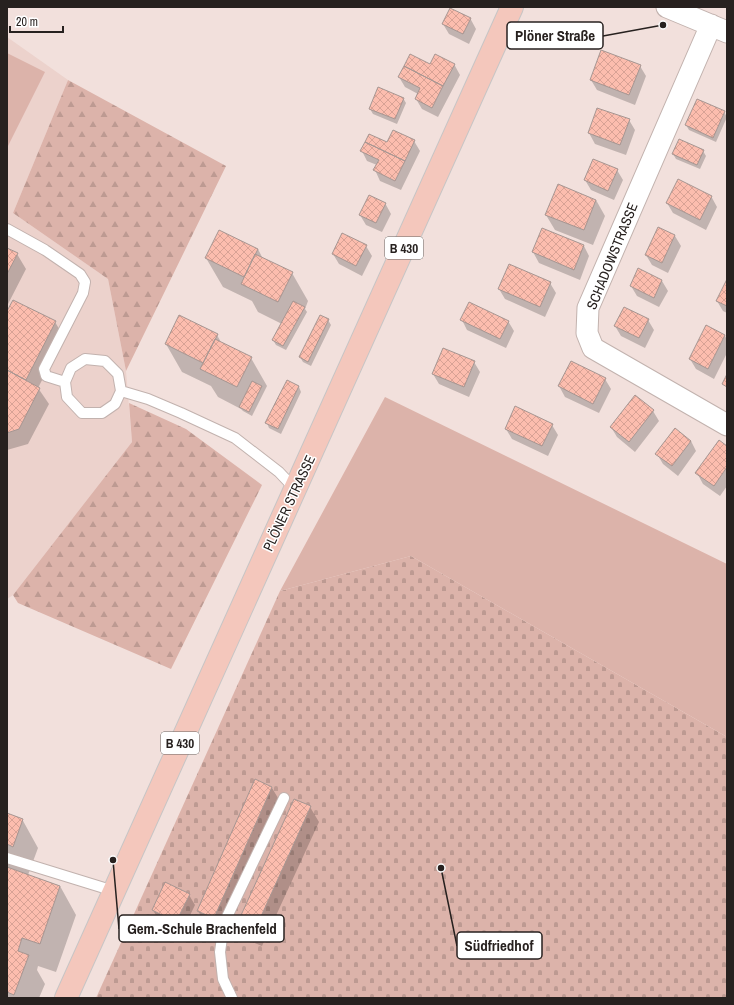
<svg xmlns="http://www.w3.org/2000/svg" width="734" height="1005" font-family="'Archivo Narrow',sans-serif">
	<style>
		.built { fill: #ecd2cc }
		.forest { fill: url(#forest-firs) }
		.cemetery { fill: url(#cemetery-stones) }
		.park { fill: #dcb3aa }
		.shadow { fill: #0003 }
		.building { fill: url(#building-cross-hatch); stroke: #a69692 }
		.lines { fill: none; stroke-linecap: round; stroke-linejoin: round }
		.service-casing { stroke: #c2b2ae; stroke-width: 12 }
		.minor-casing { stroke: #c2b2ae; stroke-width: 23 }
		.primary-casing { stroke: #c7c5c5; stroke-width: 24 }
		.service { stroke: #fff; stroke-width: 10 }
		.minor { stroke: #fff; stroke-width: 21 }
		.primary { stroke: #f4c7bc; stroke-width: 22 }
		.labels { text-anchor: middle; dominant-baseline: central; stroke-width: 3; stroke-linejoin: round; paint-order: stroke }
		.shield { fill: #fff; stroke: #686462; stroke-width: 1 }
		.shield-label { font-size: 13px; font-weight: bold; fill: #27211f }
		.street-label { font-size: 14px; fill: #27211f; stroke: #fff }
		.leader { fill: none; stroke: #27211f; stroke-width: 1.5 }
		.callout-dot { fill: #27211f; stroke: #fff; stroke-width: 1.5 }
		.callout { fill: #fff; stroke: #27211f; stroke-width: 1.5 }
		.callout-label { font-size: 15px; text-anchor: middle; font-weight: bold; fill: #27211f }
	</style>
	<defs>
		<pattern id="forest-firs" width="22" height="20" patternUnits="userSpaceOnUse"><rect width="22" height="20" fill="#dcb3aa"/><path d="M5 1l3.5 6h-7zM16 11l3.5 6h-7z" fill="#bd9a92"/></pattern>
		<pattern id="cemetery-stones" width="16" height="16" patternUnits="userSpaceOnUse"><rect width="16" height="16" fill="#dcb3aa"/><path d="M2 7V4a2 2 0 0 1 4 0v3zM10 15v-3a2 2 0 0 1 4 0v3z" fill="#bd9a92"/></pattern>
		<pattern id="building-cross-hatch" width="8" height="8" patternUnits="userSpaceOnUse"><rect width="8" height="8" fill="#fcbdae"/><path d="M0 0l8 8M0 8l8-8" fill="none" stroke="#d8a295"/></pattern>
	</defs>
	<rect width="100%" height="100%" fill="#f2e0dc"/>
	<!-- built -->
	<path class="built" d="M 7,37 L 68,80 L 13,213 L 108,279 L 126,371 L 132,442 L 13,595 L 7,599 Z"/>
	<!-- forest -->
	<path class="forest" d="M 68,80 L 226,166 L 126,371 L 108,279 L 13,213 Z
		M 129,403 L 186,429 L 262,485 L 171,669 L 18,603 L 13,595 L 132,442 Z"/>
	<!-- cemetery -->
	<path class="cemetery" d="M 411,556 L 727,737 L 727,998 L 96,998 L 280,591 Z"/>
	<!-- park -->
	<path class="park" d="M 7,53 L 45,72 L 7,148 Z
		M 385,397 L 727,564 L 727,737 L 411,556 L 280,591 Z"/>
	<!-- shadow -->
	<path class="shadow" d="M 470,18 L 476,29 L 469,44 L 449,34 L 443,24 Z
		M 454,64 L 460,75 L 438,117 L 422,109 L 416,99 L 418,94 L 405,87 L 399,77 L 430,66 Z
		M 640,66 L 646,76 L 635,105 L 597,90 L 591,80 Z
		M 403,98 L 406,103 L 397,124 L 373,114 L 370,109 Z
		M 598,109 L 629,120 L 635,130 L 626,155 L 595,144 L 589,133 Z
		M 724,112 L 727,117 L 716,142 L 689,130 L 686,125 Z
		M 414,141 L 420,151 L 401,190 L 380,181 L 375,170 L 377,165 L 367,161 L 362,151 L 387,144 Z
		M 703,151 L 706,156 L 700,169 L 676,159 L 673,154 Z
		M 617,170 L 623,180 L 614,200 L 591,190 L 585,180 Z
		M 711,196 L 717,207 L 706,230 L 673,213 L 667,203 Z
		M 596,200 L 605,216 L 593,245 L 555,230 L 546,215 Z
		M 385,203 L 391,214 L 382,232 L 366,225 L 360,215 Z
		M 659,228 L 675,236 L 681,246 L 668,273 L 652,265 L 646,255 Z
		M 543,229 L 584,246 L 589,256 L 580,280 L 539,263 L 533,252 Z
		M 366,246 L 372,256 L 362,276 L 339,264 L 333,254 Z
		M 7,249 L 17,254 L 26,269 L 7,306 Z
		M 258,249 L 263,259 L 292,273 L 308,301 L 305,309 L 307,312 L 286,350 L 276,345 L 273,340 L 282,324 L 258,312 L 252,301 L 223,287 L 206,258 Z
		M 639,270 L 662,281 L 668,291 L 659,307 L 637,296 L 631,286 Z
		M 727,282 L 727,313 L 723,311 L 717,301 Z
		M 550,283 L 556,293 L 545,317 L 505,299 L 499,289 Z
		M 7,314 L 55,322 L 64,337 L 38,388 L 49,404 L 28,444 L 7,450 Z
		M 328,320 L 331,325 L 311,366 L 303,362 L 300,357 Z
		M 462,320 L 508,321 L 514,331 L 506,348 L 467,330 Z
		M 648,320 L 654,330 L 645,348 L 621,336 L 615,326 Z
		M 706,326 L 725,336 L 727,340 L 727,353 L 714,379 L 696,369 L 690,359 Z
		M 217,335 L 222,344 L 251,358 L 267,386 L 252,416 L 243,411 L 241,409 L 218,397 L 211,386 L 182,372 L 166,344 Z
		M 474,362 L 480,372 L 469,397 L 439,384 L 433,374 Z
		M 605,379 L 611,389 L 599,413 L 565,397 L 559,386 Z
		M 288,381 L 299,387 L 301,392 L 281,434 L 269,428 L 267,423 Z
		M 635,396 L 653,411 L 659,421 L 635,452 L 617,437 L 611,427 Z
		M 552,425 L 558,435 L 548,456 L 512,439 L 506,429 Z
		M 691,441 L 696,451 L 678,476 L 663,464 L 657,454 Z
		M 727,448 L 727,486 L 720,496 L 703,484 L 697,473 Z
		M 255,781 L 272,788 L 281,803 L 223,933 L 207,926 L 198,911 Z
		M 310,807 L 319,822 L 262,946 L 247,940 L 239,924 Z
		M 7,814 L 22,819 L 38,848 L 28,875 L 60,886 L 76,915 L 56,972 L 38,966 L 37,970 L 45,984 L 39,998 L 7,998 Z
		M 189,895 L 195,905 L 182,932 L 159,921 L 153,910 Z"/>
	<!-- building -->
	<path class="building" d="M 450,8 L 471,18 L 463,34 L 442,24 Z
		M 601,50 L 641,65 L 629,95 L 590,80 Z
		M 410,54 L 430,64 L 435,54 L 455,64 L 443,86 L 404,66 Z
		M 404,66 L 443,86 L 432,108 L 415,99 L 420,88 L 398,77 Z
		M 378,87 L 404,98 L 395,119 L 369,109 Z
		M 697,99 L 725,111 L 713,138 L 685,125 Z
		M 597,108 L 630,119 L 620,145 L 588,133 Z
		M 393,130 L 415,140 L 405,161 L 365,142 L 369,134 L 387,142 Z
		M 679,139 L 704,150 L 697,165 L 672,154 Z
		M 365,142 L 405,161 L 395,181 L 373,170 L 379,160 L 360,151 Z
		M 593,159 L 618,169 L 608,191 L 584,180 Z
		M 678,179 L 712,196 L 700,220 L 666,203 Z
		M 558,184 L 596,200 L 584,230 L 545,215 Z
		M 369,195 L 386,203 L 376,223 L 359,215 Z
		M 658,227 L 675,235 L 662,263 L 645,255 Z
		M 542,228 L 584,245 L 574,270 L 532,252 Z
		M 219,230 L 258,249 L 244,277 L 205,258 Z
		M 342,233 L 367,245 L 356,266 L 332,254 Z
		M 7,248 L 18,253 L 7,274 Z
		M 255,254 L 293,272 L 278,302 L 241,284 Z
		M 509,264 L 551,282 L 540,307 L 498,289 Z
		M 638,268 L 662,280 L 654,298 L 630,286 Z
		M 727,279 L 727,306 L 716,301 Z
		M 13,300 L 56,321 L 26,380 L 7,370 L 7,311 Z
		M 293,301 L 305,307 L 283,346 L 272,340 Z
		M 469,302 L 509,321 L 500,339 L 460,320 Z
		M 624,307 L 649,319 L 639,338 L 614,326 Z
		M 179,315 L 218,334 L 203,363 L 165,344 Z
		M 320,315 L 329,319 L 308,362 L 299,357 Z
		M 706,325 L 725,335 L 708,369 L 689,359 Z
		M 215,339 L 252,357 L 237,387 L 200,369 Z
		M 443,348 L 475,361 L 464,387 L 432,374 Z
		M 571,361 L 606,378 L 593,404 L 558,386 Z
		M 7,370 L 40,388 L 19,429 L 7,433 Z
		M 727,374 L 727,387 L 722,384 Z
		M 287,380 L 299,386 L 278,429 L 265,423 Z
		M 252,381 L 262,386 L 249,412 L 239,407 Z
		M 635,395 L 654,410 L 629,442 L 610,427 Z
		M 515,406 L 553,424 L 542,446 L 505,429 Z
		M 675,428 L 691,441 L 672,466 L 655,454 Z
		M 719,440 L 727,446 L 727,467 L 714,486 L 695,473 Z
		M 255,779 L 272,787 L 214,918 L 197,911 Z
		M 294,799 L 311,806 L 254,932 L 237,924 Z
		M 7,813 L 23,819 L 13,847 L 7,844 Z
		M 7,867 L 60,886 L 40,944 L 22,938 L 18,951 L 29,955 L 14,995 L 7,992 Z
		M 165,882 L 190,894 L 176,922 L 152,910 Z"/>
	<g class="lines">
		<!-- service casing -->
		<g class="service-casing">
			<path id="service" d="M 7,229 L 45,250 L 80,274 L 85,282 L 83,293 L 44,369 L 46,376 L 65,382
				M 85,359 L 105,361 L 118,374 L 121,391 L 115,404 L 102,413 L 82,413 L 67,397 L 65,382 L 71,368 Z
				M 121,391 L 148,399 L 181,413 L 235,438 L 279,472 L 295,489
				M 7,858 L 114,891
				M 232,998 L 223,979 L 220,952 L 224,923 L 284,798"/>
		</g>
		<!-- minor casing -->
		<g class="minor-casing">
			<path id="minor" d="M 667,7 L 727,32
				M 711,25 L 588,308 L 587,333 L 593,348 L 727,425"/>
		</g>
		<!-- primary casing -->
		<g class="primary-casing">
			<path id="primary" d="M 66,998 C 214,668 364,338 512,7"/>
		</g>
		<!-- service -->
		<use href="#service" class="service"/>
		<!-- minor -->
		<use href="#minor" class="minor"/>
		<!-- primary -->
		<use href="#primary" class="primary"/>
	</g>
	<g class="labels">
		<!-- shield labels -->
		<g class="shield">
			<rect x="385" y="237" width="38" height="22" rx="3"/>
			<rect x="161" y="732" width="38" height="22" rx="3"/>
		</g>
		<g class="shield-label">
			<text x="404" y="248">B 430</text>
			<text x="180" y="743">B 430</text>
		</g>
		<!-- street labels -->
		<g class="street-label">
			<text transform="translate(612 256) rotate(-68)">SCHADOWSTRASSE</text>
			<text transform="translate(289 503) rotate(-65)">PLÖNER STRASSE</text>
		</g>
	</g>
	<!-- callouts -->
	<path class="leader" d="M663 25L603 36M113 860L119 929M441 868L457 946"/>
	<g class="callout-dot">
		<circle cx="663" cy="25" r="4"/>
		<circle cx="113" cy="860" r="4"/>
		<circle cx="441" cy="868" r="4"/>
	</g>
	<g class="callout">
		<rect x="507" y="22" width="96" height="27" rx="4"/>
		<rect x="119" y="915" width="165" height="27" rx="4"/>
		<rect x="457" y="932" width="85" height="27" rx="4"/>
	</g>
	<g class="callout-label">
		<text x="555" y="41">Plöner Straße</text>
		<text x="202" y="934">Gem.-Schule Brachenfeld</text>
		<text x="499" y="951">Südfriedhof</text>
	</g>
	<!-- border -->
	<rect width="734" height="1005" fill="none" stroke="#27211f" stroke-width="16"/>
	<!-- scale -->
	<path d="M10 26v6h53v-6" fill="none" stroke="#27211f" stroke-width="2"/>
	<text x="16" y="26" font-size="12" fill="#27211f" stroke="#ffffff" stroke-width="3" paint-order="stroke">20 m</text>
</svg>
